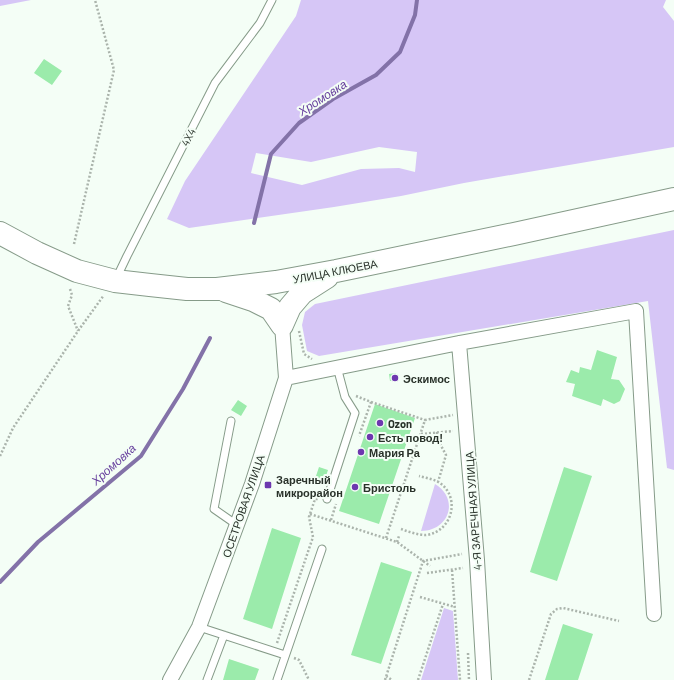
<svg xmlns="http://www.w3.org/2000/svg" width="674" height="680" font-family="Barlow,sans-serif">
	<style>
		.green { fill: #d6c6f6; fill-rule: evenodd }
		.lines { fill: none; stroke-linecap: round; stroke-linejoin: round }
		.stream { stroke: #8372a8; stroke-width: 4 }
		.building { fill: #9bebab }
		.lane-casing { stroke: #869b89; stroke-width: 9 }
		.street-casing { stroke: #869b89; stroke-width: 16 }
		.primary-casing { stroke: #869b89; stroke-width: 24 }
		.path { stroke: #abb4ac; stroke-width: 2.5; stroke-dasharray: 2 2; stroke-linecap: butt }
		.lane { stroke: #fff; stroke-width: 7 }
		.street { stroke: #fff; stroke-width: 14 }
		.primary { stroke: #fff; stroke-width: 22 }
		.poi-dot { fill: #6d38af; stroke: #f4fef6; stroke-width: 1.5 }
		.labels { text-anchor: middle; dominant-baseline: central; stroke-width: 4; stroke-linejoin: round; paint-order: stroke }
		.street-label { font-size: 11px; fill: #29322a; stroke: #f4fef6 }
		.poi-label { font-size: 11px; font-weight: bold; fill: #29322a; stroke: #f4fef6; text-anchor: start }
		.water-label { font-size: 12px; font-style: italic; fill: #663f9d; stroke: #f4fef6 }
	</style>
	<rect width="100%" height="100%" fill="#f4fef6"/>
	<!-- green -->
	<path class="green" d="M 0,0 L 31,0 L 0,6 Z
		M 301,0 L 666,0 L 663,7 L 674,21 L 674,147 L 464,183 L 401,196 L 334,207 L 189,228 L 167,219 L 185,181 L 296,16 ZM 379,147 L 417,152 L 415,172 L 399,168 L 361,169 L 302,185 L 251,173 L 256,153 L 311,162 Z
		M 674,230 L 674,470 L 667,468 L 648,301 L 319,356 L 307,351 L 302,325 L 305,312 L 315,304 Z
		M 435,484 C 460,499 449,531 421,531 Z
		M 444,608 L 453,611 L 458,680 L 421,680 Z"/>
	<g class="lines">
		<!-- stream -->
		<path class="stream" d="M 254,223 L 271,154 L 299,123 L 333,99 L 376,75 L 400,52 L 415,15 L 417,0
			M 0,582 L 38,542 L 141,456 L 183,389 L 210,338"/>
	</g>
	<!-- building -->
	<path class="building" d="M 44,59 L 62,71 L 52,85 L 34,73 Z
		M 597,350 L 617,357 L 611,379 L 619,380 L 625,389 L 620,401 L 614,404 L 603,399 L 601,406 L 572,396 L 575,384 L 566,382 L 571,370 L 579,373 L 580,367 L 591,370 Z
		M 396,373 L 397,380 L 390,381 L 389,374 Z
		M 238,400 L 247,406 L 241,416 L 231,410 Z
		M 375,404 L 415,418 L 379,524 L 339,511 Z
		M 319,467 L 328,470 L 324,482 L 315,479 Z
		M 564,467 L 592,476 L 557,581 L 530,572 Z
		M 272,528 L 301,538 L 272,629 L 243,619 Z
		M 381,562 L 412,572 L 381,664 L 351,655 Z
		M 563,624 L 593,634 L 578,680 L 545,680 Z
		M 229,659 L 259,669 L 255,680 L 223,680 Z"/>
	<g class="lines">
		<!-- lane casing -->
		<g class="lane-casing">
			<path id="lane" d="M 116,279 L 127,256 L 215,83 L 260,23 L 272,0
				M 231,421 L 214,509 L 237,525
				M 327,499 L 355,413 L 345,397 L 337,367
				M 199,627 L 285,655
				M 207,680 L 224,635
				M 277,680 L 322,549"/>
		</g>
		<!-- street casing -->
		<g class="street-casing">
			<path id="street" d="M 459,343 L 477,560 L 484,680
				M 286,378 L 459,343 L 636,311 L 654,614
				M 170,680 L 199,627 L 252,484 L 286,378 L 282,325"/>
		</g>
		<!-- primary casing -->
		<g class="primary-casing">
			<path id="primary" d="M 0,233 L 37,253 L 77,271 L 115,281 L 150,285 L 187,289 L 217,289 L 276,282 L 336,271 L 514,234 L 674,199
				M 226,291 L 253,300 L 271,309 L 282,325
				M 282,325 L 290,307 L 302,293 L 327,277"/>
		</g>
		<!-- path -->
		<path class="path" d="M 74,244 L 114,70 L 95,0
			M 70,289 L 72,295 L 68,306 L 78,331
			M 299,331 L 304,354 L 312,359
			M 356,396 L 371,402 L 359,436
			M 371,402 L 425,420
			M 437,432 L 437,438 L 446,455 L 438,482
			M 421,434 L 453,431
			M 0,456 L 13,428 L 78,331 L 104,295
			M 310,514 L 397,542 L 430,566
			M 331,520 L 336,504
			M 401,529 C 409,532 418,535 426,535 C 452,532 461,498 440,483 C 434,479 426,478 419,476
			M 386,538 L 425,420 L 453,415
			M 397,542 L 399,536
			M 452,570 L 460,680
			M 427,573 L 463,568
			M 420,597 L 455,607
			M 277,643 L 313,537 L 309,517 L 315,499 L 318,499
			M 468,653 L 469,680
			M 294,658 L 299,660 L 309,680
			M 386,676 L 392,680
			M 385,680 L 423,561 L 462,554
			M 418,680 L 443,604
			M 529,680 L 551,614 L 557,609 L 563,608 L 619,621"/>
		<!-- lane -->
		<use href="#lane" class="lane"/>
		<!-- street -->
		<use href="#street" class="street"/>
		<!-- primary -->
		<use href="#primary" class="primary"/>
	</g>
	<!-- markers -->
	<g class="poi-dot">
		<circle cx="395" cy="378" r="4"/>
		<circle cx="380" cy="423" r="4"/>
		<circle cx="370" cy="437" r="4"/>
		<circle cx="361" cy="452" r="4"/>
		<rect x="264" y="481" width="8" height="8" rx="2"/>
		<circle cx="355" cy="487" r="4"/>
	</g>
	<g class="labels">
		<!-- street labels -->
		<g class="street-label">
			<text transform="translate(188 137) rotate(-63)">4X4</text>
			<text transform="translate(335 271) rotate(-11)">УЛИЦА КЛЮЕВА</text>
			<text transform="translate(243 506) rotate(-71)">ОСЕТРОВАЯ УЛИЦА</text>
			<text transform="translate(473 511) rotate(-94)">4-Я ЗАРЕЧНАЯ УЛИЦА</text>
		</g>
		<!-- poi labels -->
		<g class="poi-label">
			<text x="403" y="378">Эскимос</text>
			<text x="388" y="423">Ozon</text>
			<text x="378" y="437">Есть повод!</text>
			<text x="369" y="452">Мария Ра</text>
			<text x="276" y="479">Заречный<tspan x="276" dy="13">микрорайон</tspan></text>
			<text x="363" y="487">Бристоль</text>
		</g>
		<!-- water labels -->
		<g class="water-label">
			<text transform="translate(322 97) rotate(-33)">Хромовка</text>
			<text transform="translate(113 464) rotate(-42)">Хромовка</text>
		</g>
	</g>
</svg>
